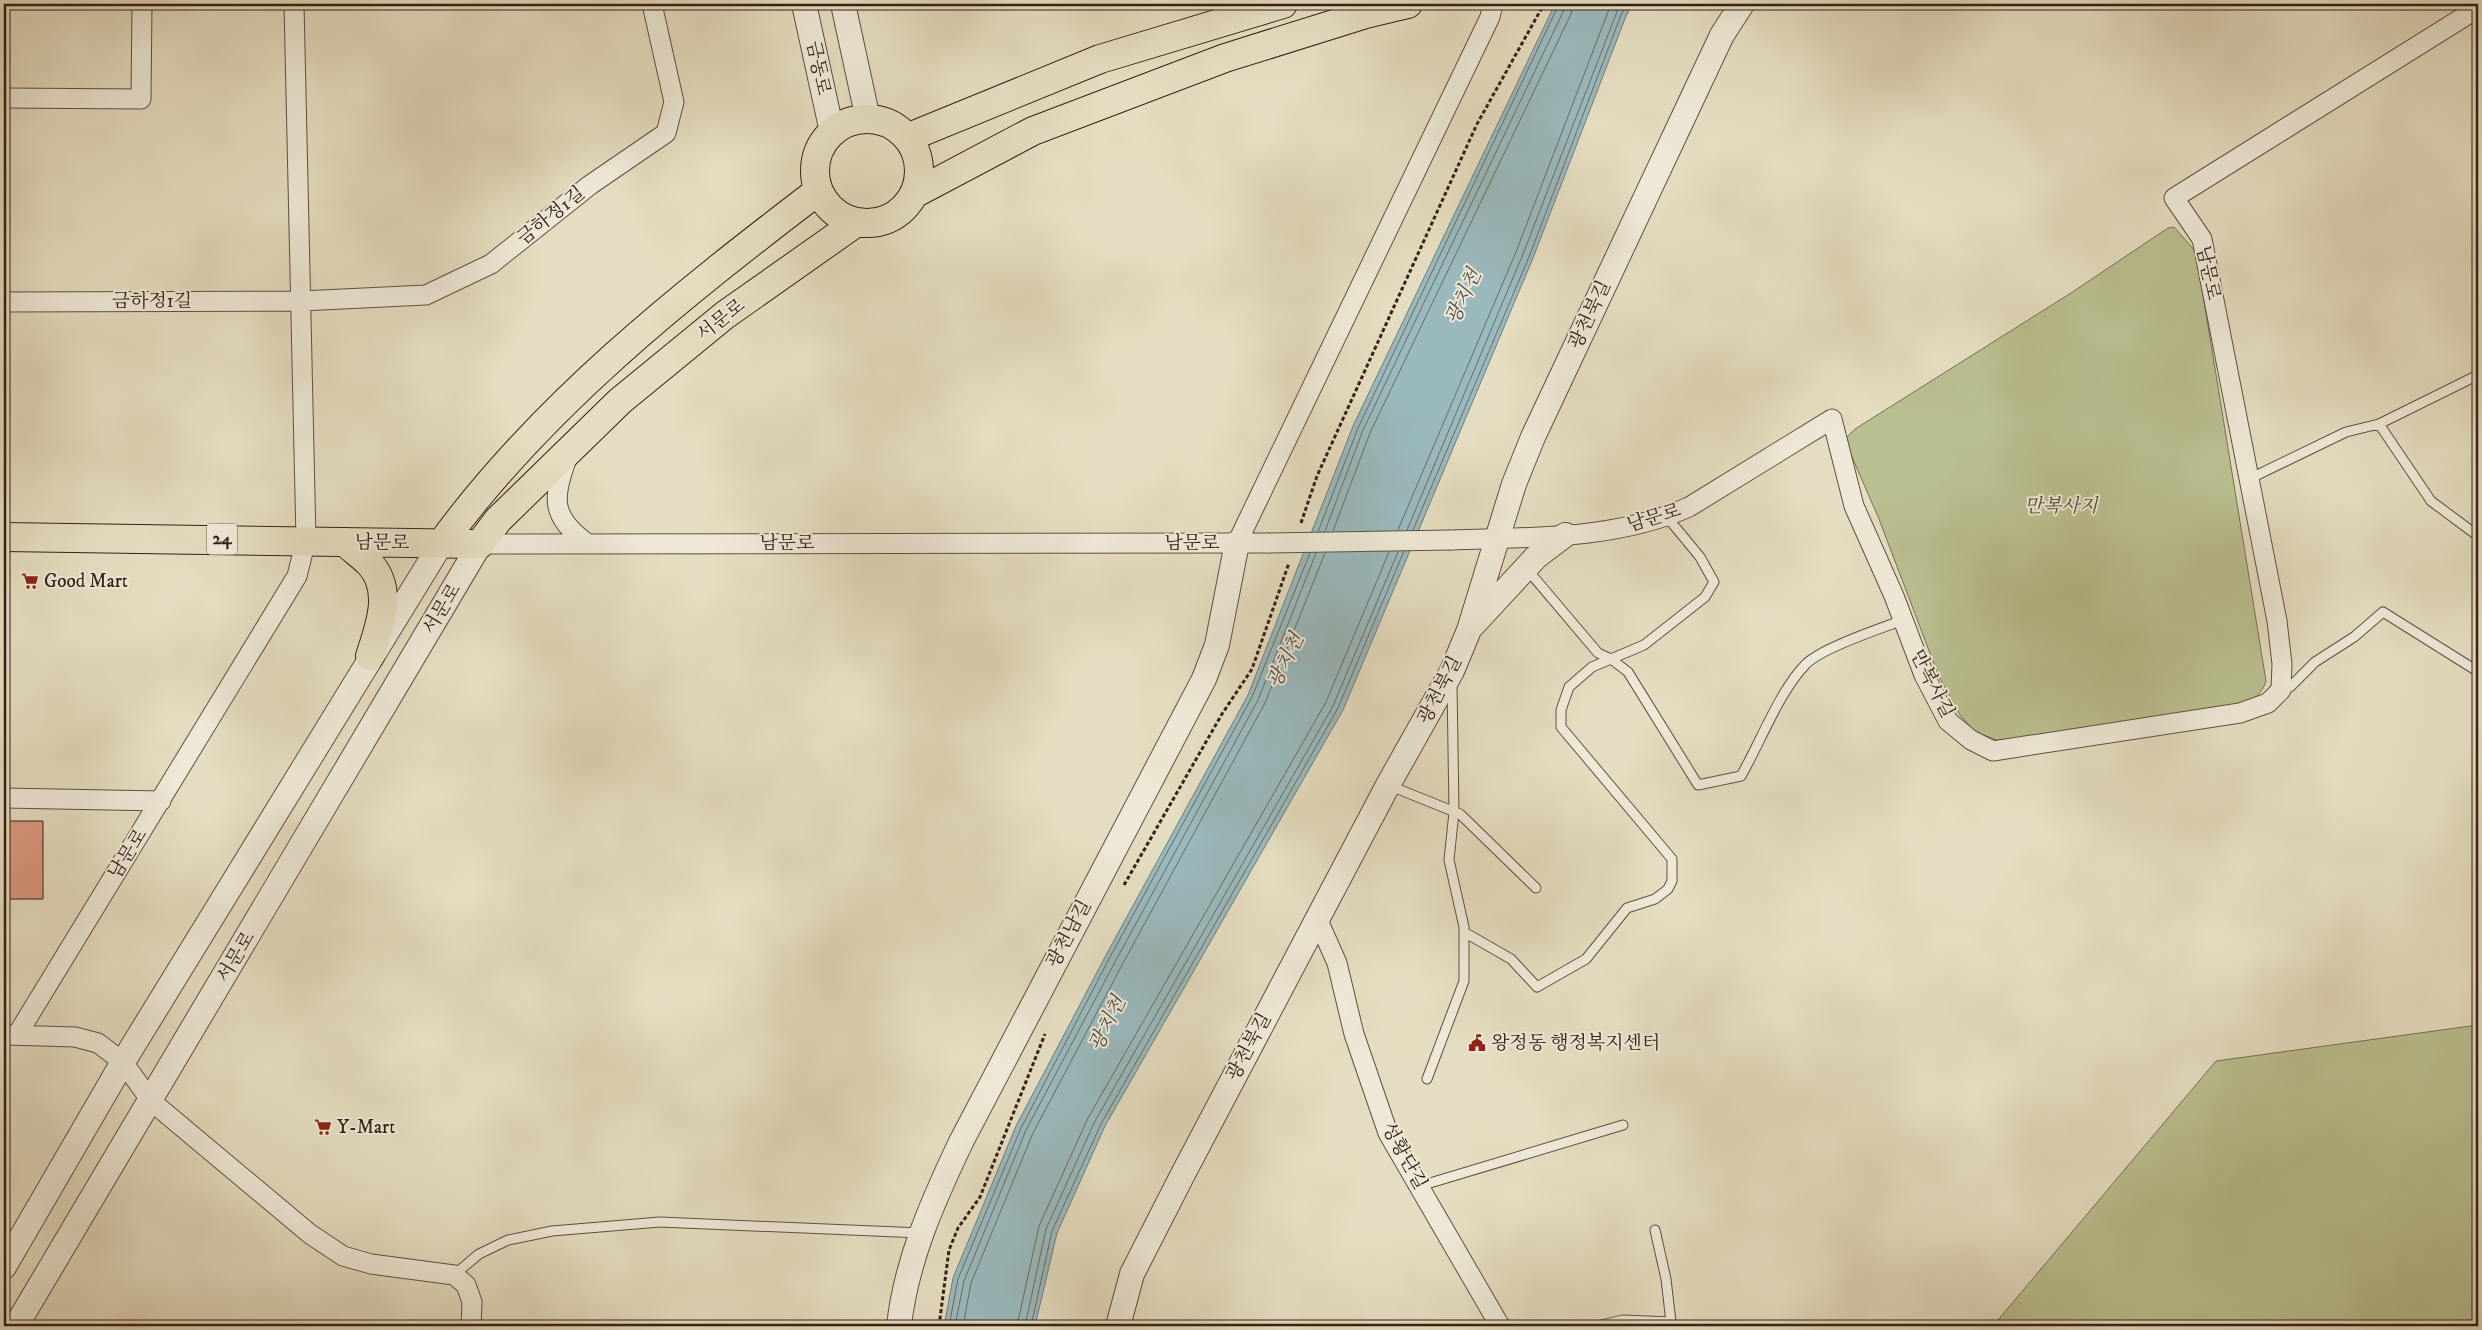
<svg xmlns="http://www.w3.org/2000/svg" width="2482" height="1330" font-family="'IM FELL DW Pica','Noto Serif KR',serif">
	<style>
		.green { fill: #babf90; stroke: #777054 }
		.water { fill: #9ab9bd; stroke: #717c7b }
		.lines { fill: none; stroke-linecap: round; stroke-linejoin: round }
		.shore { stroke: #676c6a; stroke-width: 1 }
		.building { fill: #dc987f; stroke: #342017 }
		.service-casing { stroke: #604f42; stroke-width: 11 }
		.minor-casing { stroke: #604f42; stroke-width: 21 }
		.tertiary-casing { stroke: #604f42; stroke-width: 26 }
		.primary-casing { stroke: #342017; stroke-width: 30 }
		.path { stroke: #342017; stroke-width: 3; stroke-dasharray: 4 2.5; stroke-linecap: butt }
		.service { stroke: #eee9d7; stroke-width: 9 }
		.minor { stroke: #eee9d7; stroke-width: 19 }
		.tertiary { stroke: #eee9d7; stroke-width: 24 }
		.primary { stroke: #e5ddc1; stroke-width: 28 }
		.minor-bridge-casing { stroke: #604f42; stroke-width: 21; stroke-linecap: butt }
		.minor-bridge { stroke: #eee9d7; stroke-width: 19 }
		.labels { text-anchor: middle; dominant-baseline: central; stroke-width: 4; stroke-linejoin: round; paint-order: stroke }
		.shield { fill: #eee9d7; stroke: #6c5c51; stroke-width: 1 }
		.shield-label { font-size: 18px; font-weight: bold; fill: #342017 }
		.street-label { font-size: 19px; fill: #342017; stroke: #eee9d7 }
		.park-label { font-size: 19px; font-style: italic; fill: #564835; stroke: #eee9d7 }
		.poi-label { font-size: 19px; fill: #342017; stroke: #eee9d7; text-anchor: start }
		.water-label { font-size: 20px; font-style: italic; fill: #534e49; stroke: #eee9d7 }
	</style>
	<rect width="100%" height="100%" fill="#e5ddc1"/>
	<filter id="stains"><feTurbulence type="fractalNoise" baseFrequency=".004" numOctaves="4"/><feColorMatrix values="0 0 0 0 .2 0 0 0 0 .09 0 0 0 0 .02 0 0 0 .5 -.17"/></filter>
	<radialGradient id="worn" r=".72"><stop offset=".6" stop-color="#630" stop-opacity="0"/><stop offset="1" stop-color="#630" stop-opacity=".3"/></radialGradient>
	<!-- green -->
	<path class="green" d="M 2174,227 L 2196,252 L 2266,681 C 2260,700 2246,703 2229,708 L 2025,739 L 1997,740 L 1975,732 L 1960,715 L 1939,677 L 1879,519 L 1849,450 L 1846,438 L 1855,429 L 2071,293 L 2168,228 Z
		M 2478,1025 L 2478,1326 L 1993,1326 L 2216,1061 Z"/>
	<!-- water -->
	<path class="water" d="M 1555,4 L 1633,4 L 1626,16 L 1533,258 L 1343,710 L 1105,1126 L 1057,1233 L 1035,1326 L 944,1326 L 953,1278 L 1016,1126 L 1105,957 L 1248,695 L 1353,426 Z"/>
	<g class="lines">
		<!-- shore -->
		<path class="shore" d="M 1398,530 L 1516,252 L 1611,4
			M 1407,530 L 1523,254 L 1620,4
			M 1413,530 L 1529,257 L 1621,15 L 1627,4
			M 1325,531 L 1363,430 L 1564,10 L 1565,4
			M 1333,531 L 1370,433 L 1571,14 L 1573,4
			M 1318,532 L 1358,428 L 1559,4
			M 949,1326 L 958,1279 L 1021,1128 L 1109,959 L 1252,697 L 1310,553
			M 955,1326 L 964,1281 L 1026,1130 L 1115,962 L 1258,700 L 1316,553
			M 963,1326 L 971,1283 L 1033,1133 L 1122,965 L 1265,703 L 1325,553
			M 1017,1326 L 1039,1226 L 1088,1118 L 1326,702 L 1389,552
			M 1025,1326 L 1046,1229 L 1095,1121 L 1333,706 L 1398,552
			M 1031,1326 L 1052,1231 L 1101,1124 L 1338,708 L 1404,551"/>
	</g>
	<!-- building -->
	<path class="building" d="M 4,821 L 43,821 L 43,899 L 4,899 Z"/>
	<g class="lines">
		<!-- service casing -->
		<g class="service-casing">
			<path id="service" d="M 2379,424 L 2478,375
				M 2249,479 L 2346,432 L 2379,424 L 2431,501 L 2478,536
				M 1526,568 L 1598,653 L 1611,659 L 1628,672 L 1698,785 L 1741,776 C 1760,743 1780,690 1806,664 C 1822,648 1879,629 1903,620
				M 2281,690 L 2290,687 L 2315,662 L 2354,637 L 2383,612 L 2474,669 L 2478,669
				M 1388,785 L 1460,814 L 1536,888
				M 1464,932 L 1511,959 L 1537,987 L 1586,959 L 1627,908 L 1655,899 L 1668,889 L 1672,881 L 1672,859 L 1561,727 L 1561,710 L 1569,687 L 1592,667 L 1644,645 L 1705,597 L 1714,582 L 1700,557 L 1667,517
				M 1427,1079 L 1464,981 L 1464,927 L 1449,860 L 1454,812 L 1452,684
				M 1420,1186 L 1623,1125
				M 454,1275 L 479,1254 L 508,1240 L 552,1231 L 660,1222 L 921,1233
				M 1548,1326 L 1580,1326
				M 1597,1326 L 1623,1320 L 1671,1322 L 1666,1279 L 1655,1230"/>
		</g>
		<!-- minor casing -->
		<g class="minor-casing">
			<path id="minor" d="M 4,98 L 141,99 L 142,4
				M 4,302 L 301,301 L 426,295 L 491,264 L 590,185 L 666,133 L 674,102 L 652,4
				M 568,456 C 552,497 550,517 588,544
				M 1451,540 C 1531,537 1615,540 1689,507 L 1832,419 L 1854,506 L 1894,596 L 1924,675 L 1948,721 L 1971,740 L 1993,751 L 2240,713 L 2268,703 L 2281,690 L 2282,664 L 2277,621 L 2202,239 L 2174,198 L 2478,8
				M 1237,543 L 1490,17 L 1493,4
				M 480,544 L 1268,543
				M 4,798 L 161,801
				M 1317,918 L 1337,963 L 1354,1034 L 1388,1133 L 1500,1326
				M 7,1035 L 75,1037 L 98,1043 L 123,1062 L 151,1101 L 310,1234 L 343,1256 L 371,1264 L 454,1275 L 466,1285 L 472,1302 L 471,1326
				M 17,1035 L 297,576 L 306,540 L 294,4"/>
		</g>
		<!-- tertiary casing -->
		<g class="tertiary-casing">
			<path id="tertiary" d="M 804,4 L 832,132
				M 843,4 L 868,119
				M 1473,625 L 1536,557 L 1565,535
				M 4,1267 L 123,1062 L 441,544
				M 16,1326 L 480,544
				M 899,1326 C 906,1261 933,1201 961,1142 L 1204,679 L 1217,645 L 1237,543
				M 1118,1326 L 1132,1274 L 1183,1174 L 1388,785 L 1452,671 L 1469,630 L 1514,484 L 1533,437 L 1722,35 L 1742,4"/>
		</g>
		<!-- primary casing -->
		<g class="primary-casing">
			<path id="primary" d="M815 171a52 52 0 1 1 104 0a52 52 0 1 1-104 0Z
				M 907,138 L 1100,59 L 1283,4
				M 914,194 L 1033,131 L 1225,58 L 1366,14 L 1408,4
				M 4,537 L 480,544 L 498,520 L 620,401 L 725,315 L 857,222
				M 345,542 C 352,549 361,555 369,563 C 394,589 380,626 370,656
				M 441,544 C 543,404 682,295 818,191"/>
		</g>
		<!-- path -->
		<path class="path" d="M 1301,523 L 1317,476 L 1477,124 L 1544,4
			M 1124,885 L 1222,714 L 1252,669 L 1289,563
			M 939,1326 L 949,1250 L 958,1228 L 980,1197 L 1045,1034"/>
		<!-- service -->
		<use href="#service" class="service"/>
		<!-- minor -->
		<use href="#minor" class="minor"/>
		<!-- tertiary -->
		<use href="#tertiary" class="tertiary"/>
		<!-- primary -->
		<use href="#primary" class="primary"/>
		<!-- minor-bridge casing -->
		<g class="minor-bridge-casing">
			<path id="minor-bridge" d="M 1268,543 L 1451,540"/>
		</g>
		<!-- minor-bridge -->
		<use href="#minor-bridge" class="minor-bridge"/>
	</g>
	<!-- icons -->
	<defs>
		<g id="supermarket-bare" transform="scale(1.35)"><path d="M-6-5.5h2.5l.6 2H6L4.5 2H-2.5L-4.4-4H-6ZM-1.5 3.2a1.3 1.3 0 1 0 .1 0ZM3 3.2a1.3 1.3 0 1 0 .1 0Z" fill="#8f2418" stroke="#eee9d7" stroke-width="2.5" paint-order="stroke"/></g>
		<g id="civic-bare" transform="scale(1.35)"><path d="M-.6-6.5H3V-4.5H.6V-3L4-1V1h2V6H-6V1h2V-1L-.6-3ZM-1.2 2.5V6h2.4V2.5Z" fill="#8f2418" stroke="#eee9d7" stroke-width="2.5" paint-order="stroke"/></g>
	</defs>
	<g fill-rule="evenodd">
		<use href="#supermarket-bare" x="30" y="581"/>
		<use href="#civic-bare" x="1477" y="1043"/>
		<use href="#supermarket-bare" x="323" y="1127"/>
	</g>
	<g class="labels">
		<!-- shield labels -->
		<rect class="shield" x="207" y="523.5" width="30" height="31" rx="4"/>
		<g class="shield-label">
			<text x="222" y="539">24</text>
		</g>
		<!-- street labels -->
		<g class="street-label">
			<text transform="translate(818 68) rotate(78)">금동로</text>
			<text transform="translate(551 216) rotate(-39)">금하정1길</text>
			<text transform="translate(2208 273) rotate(78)">남문로</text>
			<text x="152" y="301">금하정1길</text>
			<text transform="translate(1590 315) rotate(-65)">광천북길</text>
			<text transform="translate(721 320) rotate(-38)">서문로</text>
			<text transform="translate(1654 518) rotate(-17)">남문로</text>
			<text transform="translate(382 543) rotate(1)">남문로</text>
			<text x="787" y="543">남문로</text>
			<text x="1192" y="543">남문로</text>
			<text transform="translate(442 609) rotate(-59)">서문로</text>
			<text transform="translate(1932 684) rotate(63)">만복사길</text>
			<text transform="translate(1440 690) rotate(-63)">광천북길</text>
			<text transform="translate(128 854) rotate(-58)">남문로</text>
			<text transform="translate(1069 934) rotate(-62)">광천남길</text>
			<text transform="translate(236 957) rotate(-59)">서문로</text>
			<text transform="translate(1249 1047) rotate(-62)">광천북길</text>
			<text transform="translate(1404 1156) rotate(61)">성황단길</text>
		</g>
		<!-- park labels -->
		<g class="park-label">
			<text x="2061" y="506">만복사지</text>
		</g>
		<!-- poi labels -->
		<g class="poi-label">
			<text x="44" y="581">Good Mart</text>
			<text x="1491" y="1043">왕정동 행정복지센터</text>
			<text x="337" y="1127">Y-Mart</text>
		</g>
		<!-- water labels -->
		<g class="water-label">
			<text transform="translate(1464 297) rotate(-65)">광치천</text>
			<text transform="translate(1286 661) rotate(-64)">광치천</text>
			<text transform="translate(1108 1024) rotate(-64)">광치천</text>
		</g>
	</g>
	<!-- margin -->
	<rect width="2482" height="1330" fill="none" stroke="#e5ddc1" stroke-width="20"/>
	<rect x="5" y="5" width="2472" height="1320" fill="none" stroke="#342017" stroke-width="2.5"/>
	<rect x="10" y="10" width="2462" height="1310" fill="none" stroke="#342017"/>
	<rect width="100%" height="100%" filter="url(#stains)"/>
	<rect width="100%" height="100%" fill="url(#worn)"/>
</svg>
